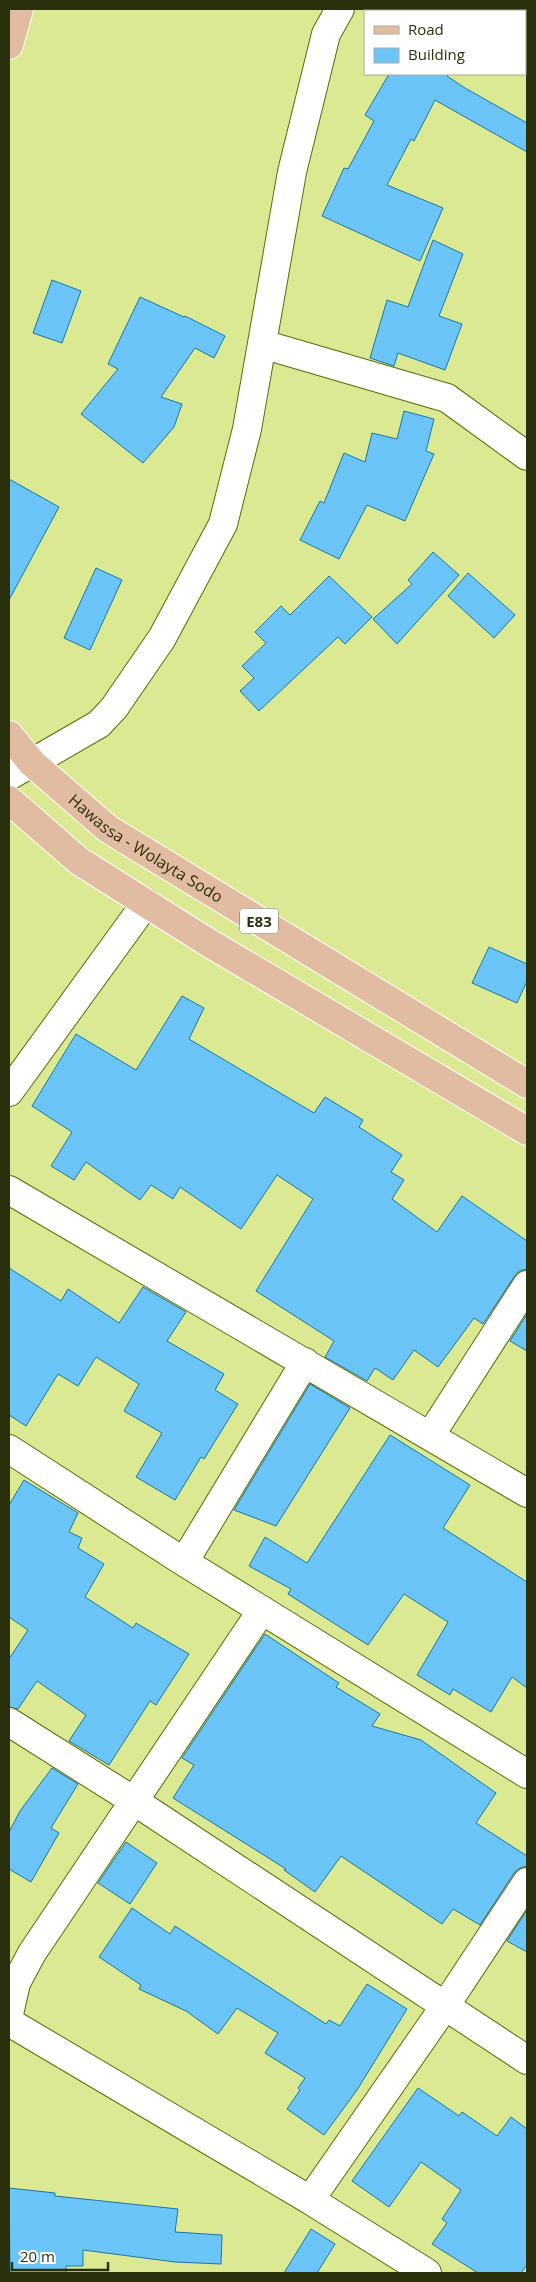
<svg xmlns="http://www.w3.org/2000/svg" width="536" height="2282" font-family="'Open Sans',sans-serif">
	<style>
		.building { fill: #6cc5f8; stroke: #1878a7 }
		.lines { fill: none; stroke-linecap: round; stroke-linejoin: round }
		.minor-casing { stroke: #5f6807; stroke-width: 30 }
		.major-casing { stroke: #fff; stroke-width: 30 }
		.minor { stroke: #fff; stroke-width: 28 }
		.major { stroke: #e2bca1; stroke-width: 28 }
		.labels { text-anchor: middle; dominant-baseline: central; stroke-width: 4.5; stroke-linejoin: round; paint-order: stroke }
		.shield { fill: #fff; stroke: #6b6e55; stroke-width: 1 }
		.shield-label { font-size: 15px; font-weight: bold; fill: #2b300c }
		.street-label { font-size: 16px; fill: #2b300c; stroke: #fff }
	</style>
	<rect width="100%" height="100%" fill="#dbe993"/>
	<!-- building -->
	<path class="building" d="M 389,74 L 449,74 L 447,76 L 465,88 L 527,123 L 527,152 L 435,100 L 414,141 L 411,139 L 387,185 L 443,208 L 420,261 L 322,216 L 344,168 L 348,169 L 374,121 L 365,115 Z
		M 433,240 L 463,254 L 439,316 L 462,324 L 445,370 L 398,353 L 394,366 L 370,358 L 387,300 L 408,307 Z
		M 52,280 L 81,291 L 62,343 L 33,333 Z
		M 140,297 L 184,317 L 185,316 L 225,336 L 214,358 L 195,348 L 161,397 L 182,404 L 174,427 L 143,463 L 81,414 L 118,369 L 108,364 Z
		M 404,411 L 434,419 L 426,451 L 434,454 L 405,521 L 367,505 L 339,559 L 300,540 L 320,501 L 324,503 L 344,453 L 365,462 L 372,433 L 397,439 Z
		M 9,479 L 59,507 L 9,600 Z
		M 433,552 L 459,575 L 397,644 L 373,619 L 412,584 L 408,580 Z
		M 96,568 L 122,580 L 90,650 L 64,638 Z
		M 468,573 L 515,615 L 494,638 L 448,596 Z
		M 329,576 L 372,617 L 345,644 L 338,637 L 259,711 L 240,691 L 254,678 L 242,666 L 266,643 L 255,632 L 281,606 L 290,615 Z
		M 489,947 L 527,964 L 527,981 L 517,1003 L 472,983 Z
		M 182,996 L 204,1008 L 189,1039 L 314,1113 L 325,1097 L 363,1120 L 359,1127 L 402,1155 L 391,1172 L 404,1180 L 392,1199 L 437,1232 L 462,1196 L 527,1241 L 527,1269 L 519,1271 L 514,1277 L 483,1324 L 474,1318 L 438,1367 L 414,1350 L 393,1380 L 375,1368 L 367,1381 L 325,1357 L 334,1341 L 256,1291 L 313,1199 L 277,1175 L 241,1229 L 180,1187 L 173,1199 L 151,1185 L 140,1200 L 86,1162 L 74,1180 L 51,1166 L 72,1132 L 32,1106 L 76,1034 L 136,1070 Z
		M 9,1268 L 61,1301 L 68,1289 L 119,1323 L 143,1287 L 186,1312 L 167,1341 L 224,1374 L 215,1390 L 238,1404 L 204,1459 L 201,1457 L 175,1500 L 136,1477 L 162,1433 L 124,1411 L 139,1384 L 96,1357 L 78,1386 L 58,1374 L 26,1426 L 9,1415 Z
		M 527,1314 L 527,1351 L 510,1341 Z
		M 310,1384 L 350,1408 L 276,1526 L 234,1510 Z
		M 390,1435 L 470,1485 L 443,1528 L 527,1582 L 527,1688 L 512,1677 L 491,1712 L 453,1689 L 450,1695 L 417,1675 L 448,1622 L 404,1594 L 368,1645 L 288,1594 L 291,1589 L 249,1566 L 265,1537 L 307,1563 Z
		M 24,1480 L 78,1513 L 69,1532 L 82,1538 L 78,1548 L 104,1564 L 85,1597 L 133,1628 L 136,1623 L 189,1654 L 156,1705 L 150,1701 L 109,1765 L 69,1741 L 86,1715 L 37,1681 L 18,1709 L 9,1707 L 9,1659 L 28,1630 L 9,1617 L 9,1505 Z
		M 265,1634 L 339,1683 L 336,1687 L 380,1714 L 372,1726 L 421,1740 L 496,1793 L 476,1823 L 527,1856 L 527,1866 L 520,1868 L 514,1873 L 480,1925 L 453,1909 L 442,1924 L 341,1856 L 315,1892 L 284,1870 L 286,1869 L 173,1798 L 194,1765 L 182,1758 Z
		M 52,1768 L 78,1784 L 51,1828 L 59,1833 L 31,1882 L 9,1869 L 9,1832 L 20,1811 Z
		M 126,1842 L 157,1863 L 130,1904 L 98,1883 Z
		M 132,1908 L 170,1934 L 175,1926 L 326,2024 L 329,2020 L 340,2026 L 367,1984 L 407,2009 L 357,2090 L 324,2135 L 287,2109 L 300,2090 L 298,2088 L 305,2078 L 265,2053 L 278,2033 L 237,2008 L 218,2034 L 186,2011 L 139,1989 L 141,1985 L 99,1957 Z
		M 527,1910 L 527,1952 L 507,1941 Z
		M 418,2088 L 459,2116 L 462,2112 L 497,2136 L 511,2117 L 527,2129 L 527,2265 L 521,2273 L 478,2273 L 432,2244 L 447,2223 L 442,2219 L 461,2190 L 421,2162 L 389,2207 L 352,2181 Z
		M 9,2188 L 55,2193 L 55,2196 L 178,2209 L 175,2232 L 222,2235 L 221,2264 L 175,2262 L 83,2250 L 83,2266 L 66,2266 L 66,2273 L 10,2273 Z
		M 311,2229 L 335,2244 L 317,2273 L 284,2273 Z"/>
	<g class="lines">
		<!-- minor casing -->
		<g class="minor-casing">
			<path id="minor" d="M 262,344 L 447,398 L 527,456
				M 9,776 L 99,724 L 114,708 L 162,638 L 223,524 L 247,429 L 292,172 L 326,34 L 340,9
				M 9,1092 L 146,903
				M 9,1190 L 527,1493
				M 430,1436 L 527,1285
				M 9,1449 L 184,1562 L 527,1774
				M 184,1562 L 305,1362
				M 9,1722 L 134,1801 L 527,2060
				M 9,2014 L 16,1983 L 32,1953 L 262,1610
				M 9,2022 L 310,2200
				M 427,2273 L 310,2200 L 445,2006 L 527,1882"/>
		</g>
		<!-- major casing -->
		<g class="major-casing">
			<g id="major">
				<path d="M 9,45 L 19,9"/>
				<path id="s1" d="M 9,735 L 32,763 L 108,829 L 527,1084"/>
				<path d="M 9,800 L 79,861 L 209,943 L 527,1131"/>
			</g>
		</g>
		<!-- minor -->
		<use href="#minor" class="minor"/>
		<!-- major -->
		<use href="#major" class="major"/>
	</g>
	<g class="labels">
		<!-- shield labels -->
		<rect class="shield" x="240" y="908.5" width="38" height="25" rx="4"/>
		<g class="shield-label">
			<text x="259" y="921">E83</text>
		</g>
		<!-- street labels -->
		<g class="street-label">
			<text stroke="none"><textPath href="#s1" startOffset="179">Hawassa - Wolayta Sodo</textPath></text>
		</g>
	</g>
	<!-- border -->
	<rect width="536" height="2282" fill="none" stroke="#2b300c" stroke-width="20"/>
	<!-- legend -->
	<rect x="364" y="10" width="162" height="65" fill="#ffffff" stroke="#aaac9e"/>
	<rect x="374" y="26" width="25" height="8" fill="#e2bca1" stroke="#aaac9e"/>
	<text x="408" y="35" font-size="15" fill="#2b300c">Road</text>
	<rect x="374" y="48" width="25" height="15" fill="#6cc5f8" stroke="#aaac9e"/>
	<text x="408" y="60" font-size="15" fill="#2b300c">Building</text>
	<!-- scale -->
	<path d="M12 2262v8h96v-8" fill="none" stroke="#2b300c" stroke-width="2.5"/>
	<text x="20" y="2262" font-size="15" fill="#2b300c" stroke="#ffffff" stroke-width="4" paint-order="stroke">20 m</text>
</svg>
